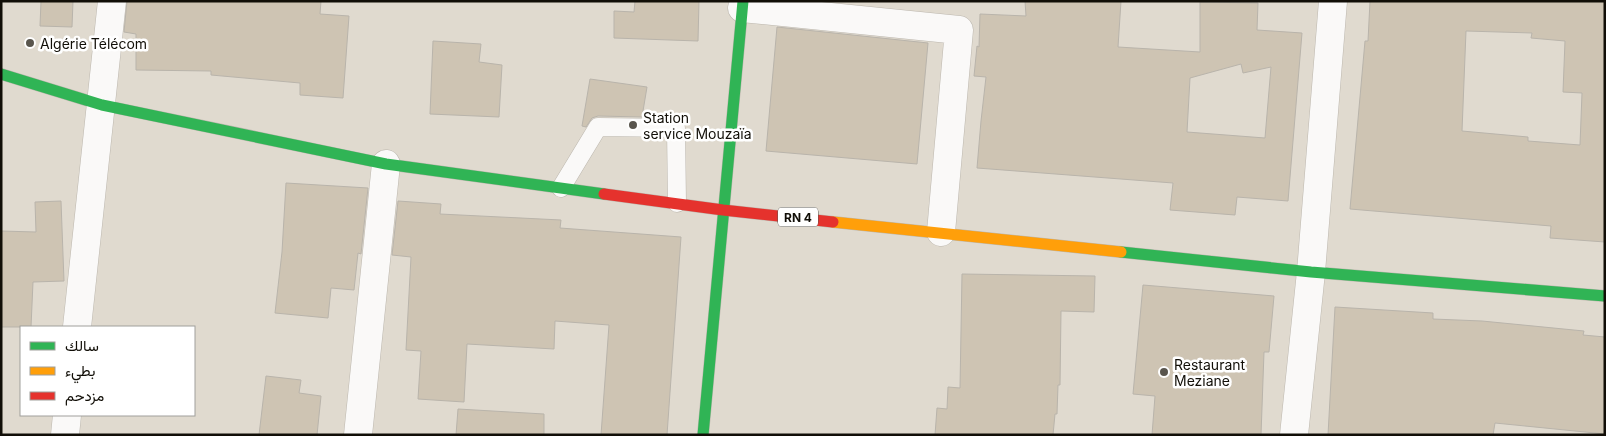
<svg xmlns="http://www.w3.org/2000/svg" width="1606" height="436" font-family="Inter,Vazirmatn,sans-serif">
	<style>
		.building { fill: #cec4b3; stroke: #b9b4ab; fill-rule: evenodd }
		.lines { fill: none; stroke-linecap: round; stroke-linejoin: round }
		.lane-casing { stroke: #bcb7ae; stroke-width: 19 }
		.street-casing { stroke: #bcb7ae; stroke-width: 29 }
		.fast-casing { stroke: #bcb7ae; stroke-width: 12 }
		.slow-casing { stroke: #bcb7ae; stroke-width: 12 }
		.jam-casing { stroke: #bcb7ae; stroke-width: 12 }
		.lane { stroke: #faf9f8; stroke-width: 18 }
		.street { stroke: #faf9f8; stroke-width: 28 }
		.fast { stroke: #30b455; stroke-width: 11 }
		.slow { stroke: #ff9f0a; stroke-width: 11 }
		.jam { stroke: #e5322d; stroke-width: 11 }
		.poi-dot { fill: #59554d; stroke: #fff; stroke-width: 2 }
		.labels { text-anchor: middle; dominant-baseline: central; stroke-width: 5; stroke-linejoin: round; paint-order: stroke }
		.shield { fill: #fff; stroke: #585651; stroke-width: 1 }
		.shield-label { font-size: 12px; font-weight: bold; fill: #110e07 }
		.poi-label { font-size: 14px; fill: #110e07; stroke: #fff; text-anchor: start }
	</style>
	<rect width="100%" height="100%" fill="#e0dacf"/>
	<!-- building -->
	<path class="building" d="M 41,1 L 73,1 L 72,27 L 40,26 Z
		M 127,1 L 321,1 L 320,14 L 349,16 L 343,98 L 300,95 L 300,83 L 211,75 L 211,71 L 136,70 L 136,34 L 124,32 Z
		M 635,1 L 699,1 L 698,41 L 614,38 L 614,11 L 634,12 Z
		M 1025,1 L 1121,1 L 1118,47 L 1200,52 L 1200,2 L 1258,3 L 1257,30 L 1302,33 L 1288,201 L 1237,197 L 1235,215 L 1170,210 L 1173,183 L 977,168 L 981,121 L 986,77 L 974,76 L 977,46 L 979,47 L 980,14 L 1026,16 ZM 1241,64 L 1243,73 L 1271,67 L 1265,138 L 1187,132 L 1190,78 Z
		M 1370,1 L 1605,1 L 1605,242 L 1550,238 L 1551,226 L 1350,209 L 1365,41 L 1368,41 ZM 1466,31 L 1532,33 L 1531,38 L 1565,41 L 1563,92 L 1582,93 L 1580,145 L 1528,141 L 1528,137 L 1462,131 Z
		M 777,27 L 928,43 L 917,164 L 766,151 Z
		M 433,41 L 481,44 L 479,62 L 502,65 L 499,117 L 430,114 Z
		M 590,79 L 647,87 L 642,117 L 598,116 L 592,118 L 586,127 L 582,126 Z
		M 286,183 L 368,188 L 361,254 L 358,253 L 354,290 L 331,288 L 328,318 L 275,313 L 282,252 Z
		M 61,201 L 64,281 L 33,282 L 31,327 L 1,327 L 1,231 L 36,232 L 35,202 Z
		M 398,201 L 441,204 L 440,214 L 561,220 L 560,228 L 681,237 L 667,435 L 601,435 L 609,325 L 555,321 L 554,349 L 467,344 L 464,402 L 418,399 L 421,351 L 406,350 L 411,257 L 392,255 Z
		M 962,274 L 1095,276 L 1094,312 L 1061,311 L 1060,385 L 1058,385 L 1057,414 L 1055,414 L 1053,435 L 935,435 L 937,408 L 947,409 L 948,387 L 960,388 Z
		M 1143,285 L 1274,296 L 1269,352 L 1264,352 L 1261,435 L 1152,435 L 1155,396 L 1133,394 Z
		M 1335,307 L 1433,313 L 1433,319 L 1482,321 L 1584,331 L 1583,335 L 1605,337 L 1605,434 L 1495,423 L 1493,435 L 1328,435 Z
		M 266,376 L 301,380 L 299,393 L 321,396 L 317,435 L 259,435 Z
		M 458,409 L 544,414 L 544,435 L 456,435 Z"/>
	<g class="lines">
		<!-- lane casing -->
		<g class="lane-casing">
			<path id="lane" d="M 561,188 L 598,127 L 676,128 L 677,203"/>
		</g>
		<!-- street casing -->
		<g class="street-casing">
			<path id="street" d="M 742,8 L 959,30 L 941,232
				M 77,327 L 112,1
				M 65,435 L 67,415
				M 358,435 L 386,164
				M 1294,435 L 1311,272 L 1333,1"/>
		</g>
		<!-- fast casing -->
		<g class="fast-casing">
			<path id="fast" d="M 1,74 L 102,105 L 386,164 L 604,194
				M 1121,252 L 1311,272 L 1605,296
				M 703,435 L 743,1"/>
		</g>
		<!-- slow casing -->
		<g class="slow-casing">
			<path id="slow" d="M 833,222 L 1121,252"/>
		</g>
		<!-- jam casing -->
		<g class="jam-casing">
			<path id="jam" d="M 604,194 L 723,210 L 833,222"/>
		</g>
		<!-- lane -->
		<use href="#lane" class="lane"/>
		<!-- street -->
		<use href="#street" class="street"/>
		<!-- fast -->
		<use href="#fast" class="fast"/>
		<!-- slow -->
		<use href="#slow" class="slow"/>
		<!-- jam -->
		<use href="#jam" class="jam"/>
	</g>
	<!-- markers -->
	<g class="poi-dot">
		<circle cx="30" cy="43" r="5"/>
		<circle cx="633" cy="125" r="5"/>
		<circle cx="1164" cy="372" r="5"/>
	</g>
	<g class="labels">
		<!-- shield labels -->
		<rect class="shield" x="778" y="207.5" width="40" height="19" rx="4"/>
		<g class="shield-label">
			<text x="798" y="217">RN 4</text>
		</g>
		<!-- poi labels -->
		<g class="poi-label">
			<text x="40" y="43">Algérie Télécom</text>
			<text x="643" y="117">Station<tspan x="643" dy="16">service Mouzaïa</tspan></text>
			<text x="1174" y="364">Restaurant<tspan x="1174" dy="16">Meziane</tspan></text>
		</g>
	</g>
	<!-- border -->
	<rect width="1606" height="436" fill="none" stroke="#110e07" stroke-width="5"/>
	<!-- legend -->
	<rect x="20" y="326" width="175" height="90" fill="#ffffff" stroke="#a09f9c"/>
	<rect x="30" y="342" width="25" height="8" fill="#30b455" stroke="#a09f9c"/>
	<text x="65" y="351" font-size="15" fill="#110e07">سالك</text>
	<rect x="30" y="367" width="25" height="8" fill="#ff9f0a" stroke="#a09f9c"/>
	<text x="65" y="376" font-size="15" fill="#110e07">بطيء</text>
	<rect x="30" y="392" width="25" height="8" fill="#e5322d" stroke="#a09f9c"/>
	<text x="65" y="401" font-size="15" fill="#110e07">مزدحم</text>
</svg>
